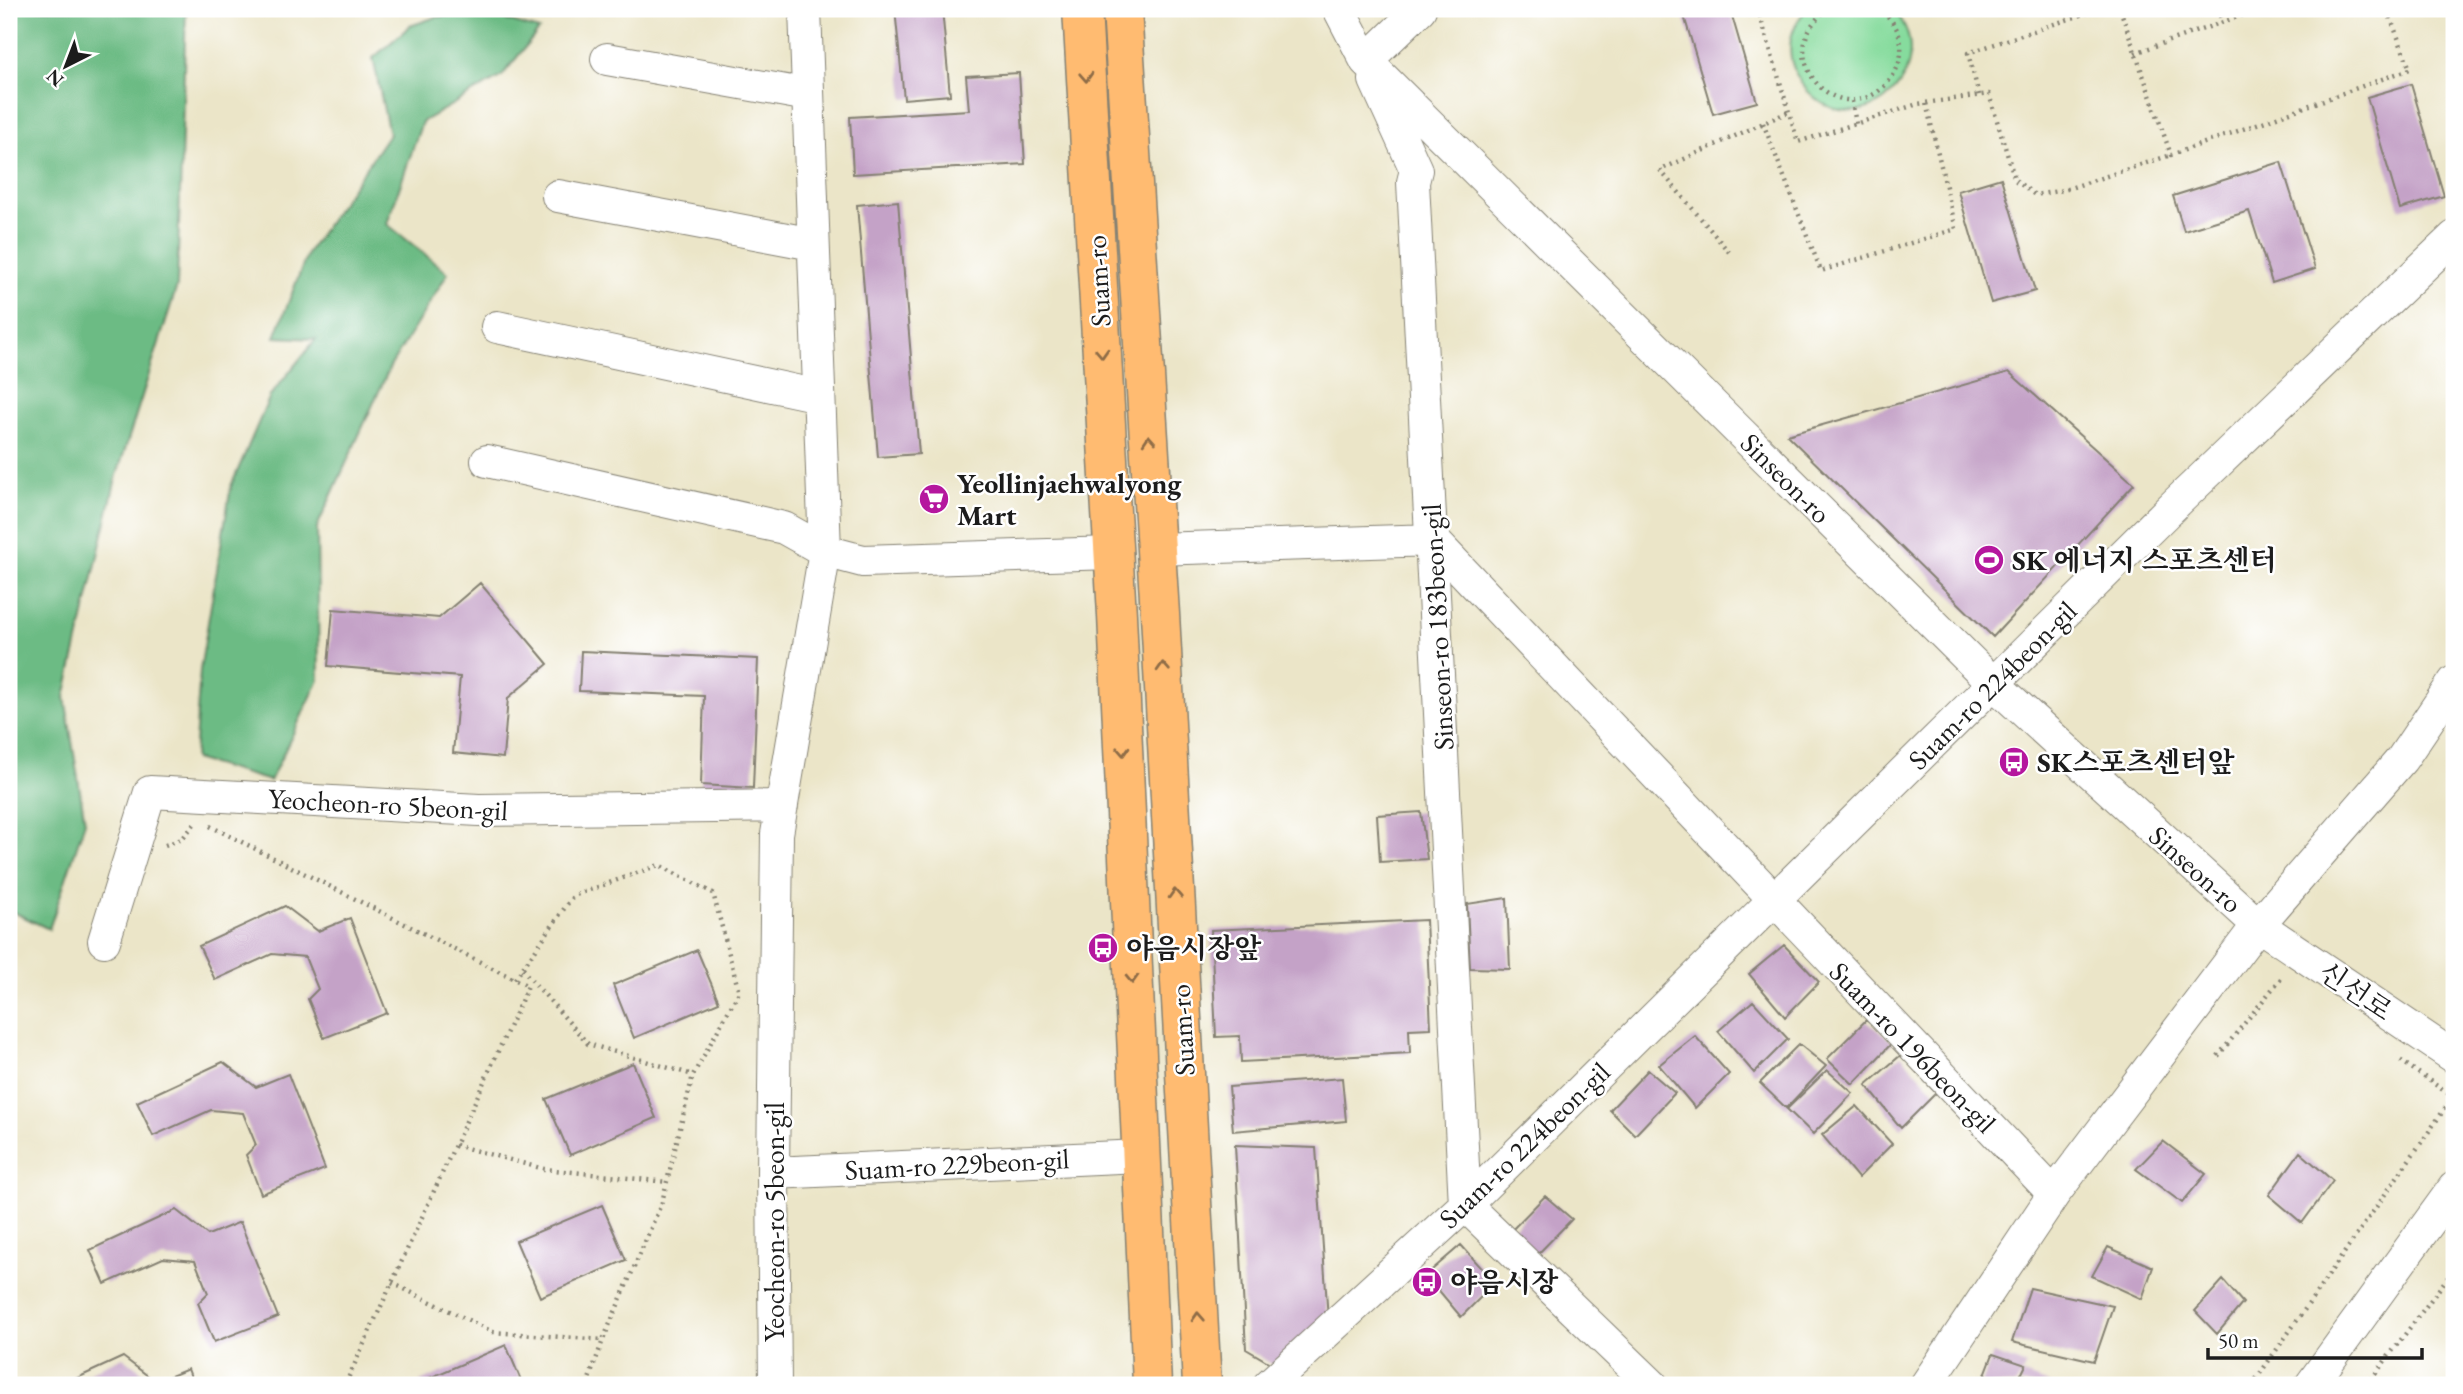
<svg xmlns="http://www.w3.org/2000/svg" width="2463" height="1394" font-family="'EB Garamond','Noto Serif KR',serif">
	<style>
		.green { fill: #86db9d; stroke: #517c5c; stroke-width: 2 }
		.forest { fill: #6cbb84; stroke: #446c50; stroke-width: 2 }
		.building { fill: #c4a2c7 }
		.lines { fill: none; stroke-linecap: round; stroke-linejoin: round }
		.minor-casing { stroke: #848072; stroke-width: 34 }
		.major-casing { stroke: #848072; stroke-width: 41 }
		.path { stroke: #848072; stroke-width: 4.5; stroke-dasharray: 2 5; stroke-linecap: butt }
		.minor { stroke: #fff; stroke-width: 32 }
		.major { stroke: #ffbb71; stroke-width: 38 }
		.oneway { stroke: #8e6c46 }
		.labels { text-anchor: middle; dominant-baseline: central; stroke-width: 5; stroke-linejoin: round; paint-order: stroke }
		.street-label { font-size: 28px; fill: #1c1c1c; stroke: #fff }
		.poi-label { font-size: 28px; font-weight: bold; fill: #1c1c1c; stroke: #fff; text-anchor: start }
	</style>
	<rect width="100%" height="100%" fill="#fff"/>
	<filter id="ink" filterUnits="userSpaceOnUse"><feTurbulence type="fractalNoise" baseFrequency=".0143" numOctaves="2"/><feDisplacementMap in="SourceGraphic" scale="14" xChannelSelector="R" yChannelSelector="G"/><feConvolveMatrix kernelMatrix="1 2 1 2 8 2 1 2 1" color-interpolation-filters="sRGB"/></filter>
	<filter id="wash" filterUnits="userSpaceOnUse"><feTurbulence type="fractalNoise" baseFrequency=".00686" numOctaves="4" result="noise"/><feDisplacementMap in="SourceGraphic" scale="28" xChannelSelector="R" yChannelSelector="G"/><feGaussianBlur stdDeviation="1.57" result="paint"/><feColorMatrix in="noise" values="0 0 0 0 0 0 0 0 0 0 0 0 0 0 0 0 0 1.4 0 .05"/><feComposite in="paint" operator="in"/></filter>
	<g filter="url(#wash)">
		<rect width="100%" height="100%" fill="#ebe5c8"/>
		<!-- green -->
		<path class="green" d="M 1807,9 L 1893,9 C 1944,66 1869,142 1815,98 C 1804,89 1796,78 1792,63 C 1787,43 1793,24 1807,9 Z"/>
		<!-- forest -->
		<path class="forest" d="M 17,9 L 186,9 L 177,286 L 116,478 L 65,697 L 85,822 L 49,929 L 9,910 L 9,50 Z
			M 475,11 L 539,30 L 502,76 L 422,122 L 387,224 L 448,273 L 390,367 L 317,527 L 319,680 L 270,781 L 194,759 L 200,670 L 231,486 L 270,396 L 316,339 L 275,337 L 308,252 L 389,134 L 373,58 L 410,26 L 433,18 Z"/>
		<g id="blocks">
			<!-- building -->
			<path class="building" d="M 895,9 L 942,9 L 950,95 L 904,99 Z
				M 1682,9 L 1730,9 L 1757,102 L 1713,114 Z
				M 1019,73 L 1025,164 L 853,174 L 850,117 L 969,110 L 966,76 Z
				M 2411,84 L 2444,196 L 2400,209 L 2367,97 Z
				M 2281,162 L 2315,269 L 2272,283 L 2249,211 L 2184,231 L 2173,196 Z
				M 2001,178 L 2035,291 L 1991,303 L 1958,191 Z
				M 898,201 L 919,454 L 878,457 L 857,205 Z
				M 2009,372 L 2134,484 L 1993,637 L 1787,435 Z
				M 480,583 L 548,664 L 508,698 L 503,758 L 453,753 L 460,677 L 328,666 L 333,609 L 439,618 Z
				M 581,651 L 758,659 L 753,788 L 701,785 L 704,696 L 579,691 Z
				M 1421,812 L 1427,859 L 1380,862 L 1377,815 Z
				M 1507,898 L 1510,969 L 1470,968 L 1467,904 Z
				M 285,906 L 318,931 L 350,918 L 387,1013 L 324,1038 L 308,999 L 318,989 L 305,957 L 272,954 L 215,980 L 199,946 Z
				M 1426,920 L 1431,1028 L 1409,1029 L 1410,1053 L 1241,1062 L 1240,1036 L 1216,1037 L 1211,930 Z
				M 1784,945 L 1819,982 L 1785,1017 L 1749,974 Z
				M 697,950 L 719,1002 L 634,1038 L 613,985 Z
				M 1753,1001 L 1788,1039 L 1754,1073 L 1718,1031 Z
				M 1866,1020 L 1893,1042 L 1853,1084 L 1827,1059 Z
				M 1695,1036 L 1729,1074 L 1695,1108 L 1659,1065 Z
				M 1799,1044 L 1826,1066 L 1786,1108 L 1760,1083 Z
				M 1901,1055 L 1936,1093 L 1901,1128 L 1866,1085 Z
				M 223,1062 L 256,1087 L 288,1074 L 325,1169 L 261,1194 L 246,1155 L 256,1145 L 243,1113 L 211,1110 L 153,1136 L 137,1102 Z
				M 633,1063 L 656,1118 L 570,1155 L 546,1099 Z
				M 1648,1070 L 1675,1093 L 1635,1135 L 1610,1110 Z
				M 1827,1070 L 1853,1093 L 1813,1134 L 1787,1109 Z
				M 1342,1078 L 1346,1121 L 1233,1131 L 1229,1087 Z
				M 1857,1106 L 1892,1144 L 1858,1178 L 1822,1135 Z
				M 2163,1141 L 2206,1174 L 2182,1203 L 2136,1169 Z
				M 1235,1145 L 1316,1148 L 1328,1319 L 1280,1369 L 1246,1349 Z
				M 2300,1152 L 2333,1181 L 2302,1223 L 2269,1195 Z
				M 1545,1196 L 1572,1219 L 1532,1260 L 1506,1236 Z
				M 602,1205 L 626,1260 L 540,1297 L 516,1241 Z
				M 176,1210 L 208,1235 L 240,1222 L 278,1317 L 214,1342 L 198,1303 L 208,1293 L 195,1261 L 163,1258 L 105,1284 L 90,1250 Z
				M 1461,1245 L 1495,1283 L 1461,1317 L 1426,1275 Z
				M 2108,1247 L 2153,1267 L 2142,1299 L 2092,1276 Z
				M 2223,1280 L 2243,1303 L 2217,1334 L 2195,1311 Z
				M 2030,1288 L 2113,1306 L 2094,1361 L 2012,1342 Z
				M 506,1345 L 523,1385 L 422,1385 L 420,1382 Z
				M 1993,1354 L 2026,1365 L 2016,1385 L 1981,1385 Z
				M 123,1357 L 156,1382 L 188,1369 L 194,1385 L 62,1385 Z
				M 2021,1374 L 2052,1385 L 2020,1385 Z"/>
		</g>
	</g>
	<g filter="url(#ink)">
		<use href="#blocks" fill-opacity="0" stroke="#848072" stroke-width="2"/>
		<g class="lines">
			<!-- minor casing -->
			<g class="minor-casing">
				<path id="minor" d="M 1339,9 L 1366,61 L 1994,684 L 2258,925 L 2454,1057
					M 607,59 L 808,95
					M 1366,61 L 1420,9
					M 1375,80 L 1416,170 L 1413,182 L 1465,1205 L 1652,1385
					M 558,196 L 813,244
					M 497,327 L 819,396
					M 487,461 L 784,528 L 825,551 L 863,561 L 1113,553
					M 1156,549 L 1433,540 L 2054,1194
					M 104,941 L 150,792 L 479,810 L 782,806
					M 773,1173 L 1140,1156
					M 775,1385 L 773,1173 L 777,834 L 825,551 L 805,9
					M 1269,1385 L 1465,1205 L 2176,503 L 2454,237
					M 1926,1385 L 2054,1194 L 2258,925 L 2402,759 L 2454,682
					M 2311,1385 L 2454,1188"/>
			</g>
			<!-- major casing -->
			<g class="major-casing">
				<path id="major" d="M 1082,9 L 1117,615 L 1152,1385
					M 1122,9 L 1160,614 L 1202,1385"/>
			</g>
			<!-- path -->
			<path class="path" d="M 1758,9 L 1798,142 L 1918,104 L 1989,94 L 2015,180 L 2035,195 L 2064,190 L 2171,155
				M 1828,9 C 1811,21 1801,39 1805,60 C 1808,72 1815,84 1825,91 C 1873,127 1935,49 1879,9
				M 2120,9 L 2171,155 L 2410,69 L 2387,9
				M 2218,9 L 2222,22
				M 2135,53 L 2260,9
				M 1979,95 L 1968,53 L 2099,9
				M 1852,101 L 1856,124
				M 1763,123 L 1821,271 L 1956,229 L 1926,103
				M 1729,252 L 1660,170 L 1788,112
				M 210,826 L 528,986 L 345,1385
				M 165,845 L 182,839 L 196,822
				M 522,969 L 588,1044 L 693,1075
				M 515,979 L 573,896 L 659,865 L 713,893 L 739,992 L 693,1075 L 662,1202 L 603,1340 L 587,1385
				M 2218,1056 L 2282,977 L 2284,979
				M 455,1145 L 544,1169 L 667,1182
				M 392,1283 L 493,1332 L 603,1340
				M 2252,1385 L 2453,1097 L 2397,1058
				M 2367,1385 L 2454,1269"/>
			<!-- minor -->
			<use href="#minor" class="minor"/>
			<!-- major -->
			<use href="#major" class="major"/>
		</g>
		<!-- one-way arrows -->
		<defs><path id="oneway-chevron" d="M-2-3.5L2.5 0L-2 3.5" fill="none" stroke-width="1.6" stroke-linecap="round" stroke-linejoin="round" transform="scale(1.75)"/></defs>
		<g class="oneway">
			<use href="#oneway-chevron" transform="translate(1086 77) rotate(87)"/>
			<use href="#oneway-chevron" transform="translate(1102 353) rotate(87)"/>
			<use href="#oneway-chevron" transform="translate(1149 440) rotate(-94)"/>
			<use href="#oneway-chevron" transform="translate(1163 667) rotate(-93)"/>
			<use href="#oneway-chevron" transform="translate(1123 751) rotate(87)"/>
			<use href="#oneway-chevron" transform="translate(1175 894) rotate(-93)"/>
			<use href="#oneway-chevron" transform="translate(1132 979) rotate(88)"/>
			<use href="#oneway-chevron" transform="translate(1198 1317) rotate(-93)"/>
		</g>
	</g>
	<!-- icons -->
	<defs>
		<g id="supermarket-disc" transform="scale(1.575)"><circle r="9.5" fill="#b5179e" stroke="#fff"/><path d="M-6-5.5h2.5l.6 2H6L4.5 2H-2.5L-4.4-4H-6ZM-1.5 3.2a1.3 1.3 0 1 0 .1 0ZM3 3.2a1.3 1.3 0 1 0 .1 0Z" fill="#fff"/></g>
		<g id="stadium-disc" transform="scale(1.575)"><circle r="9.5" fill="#b5179e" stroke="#fff"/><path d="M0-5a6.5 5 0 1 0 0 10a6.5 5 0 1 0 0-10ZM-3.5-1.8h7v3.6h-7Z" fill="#fff"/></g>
		<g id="bus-disc" transform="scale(1.575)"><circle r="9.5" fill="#b5179e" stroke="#fff"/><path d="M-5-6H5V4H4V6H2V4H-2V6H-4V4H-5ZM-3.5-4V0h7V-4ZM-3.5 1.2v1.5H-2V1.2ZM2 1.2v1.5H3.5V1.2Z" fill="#fff"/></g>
	</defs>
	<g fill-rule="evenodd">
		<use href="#supermarket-disc" x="934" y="499"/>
		<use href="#stadium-disc" x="1989" y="560"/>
		<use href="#bus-disc" x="2014" y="762"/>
		<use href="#bus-disc" x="1103" y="948"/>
		<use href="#bus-disc" x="1427" y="1282"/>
	</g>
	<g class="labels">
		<!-- street labels -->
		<g class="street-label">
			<text transform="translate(1098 281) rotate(-93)">Suam-ro</text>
			<text transform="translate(1786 478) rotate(45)">Sinseon-ro</text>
			<text transform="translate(1437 627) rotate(-93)">Sinseon-ro 183beon-gil</text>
			<text transform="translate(1992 685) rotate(-45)">Suam-ro 224beon-gil</text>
			<text transform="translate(388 804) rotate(3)">Yeocheon-ro 5beon-gil</text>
			<text transform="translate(2196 869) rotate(42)">Sinseon-ro</text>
			<text transform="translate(2356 991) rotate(34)">신선로</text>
			<text transform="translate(1182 1030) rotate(-93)">Suam-ro</text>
			<text transform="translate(1913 1047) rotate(46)">Suam-ro 196beon-gil</text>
			<text transform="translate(1524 1145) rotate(-44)">Suam-ro 224beon-gil</text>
			<text transform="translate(957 1164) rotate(-3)">Suam-ro 229beon-gil</text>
			<text transform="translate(774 1222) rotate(-90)">Yeocheon-ro 5beon-gil</text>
		</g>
		<!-- poi labels -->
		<g class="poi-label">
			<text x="957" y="483">Yeollinjaehwalyong<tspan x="957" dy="32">Mart</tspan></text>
			<text x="2012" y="560">SK 에너지 스포츠센터</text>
			<text x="2037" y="762">SK스포츠센터앞</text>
			<text x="1126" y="948">야음시장앞</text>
			<text x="1450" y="1282">야음시장</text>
		</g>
	</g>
	<!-- margin -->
	<rect width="2463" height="1394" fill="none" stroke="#fff" stroke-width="35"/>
	<!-- north arrow -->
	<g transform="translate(66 66) rotate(222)" stroke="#ffffff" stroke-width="5" paint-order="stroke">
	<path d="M0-5L12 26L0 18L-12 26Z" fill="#1c1c1c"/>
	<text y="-10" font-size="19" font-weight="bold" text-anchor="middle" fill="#1c1c1c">N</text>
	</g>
	<!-- scale -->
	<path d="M2208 1348v10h214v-10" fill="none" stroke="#1c1c1c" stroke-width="3.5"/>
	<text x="2218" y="1348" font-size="21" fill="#1c1c1c" stroke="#ffffff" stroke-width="5" paint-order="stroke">50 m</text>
</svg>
